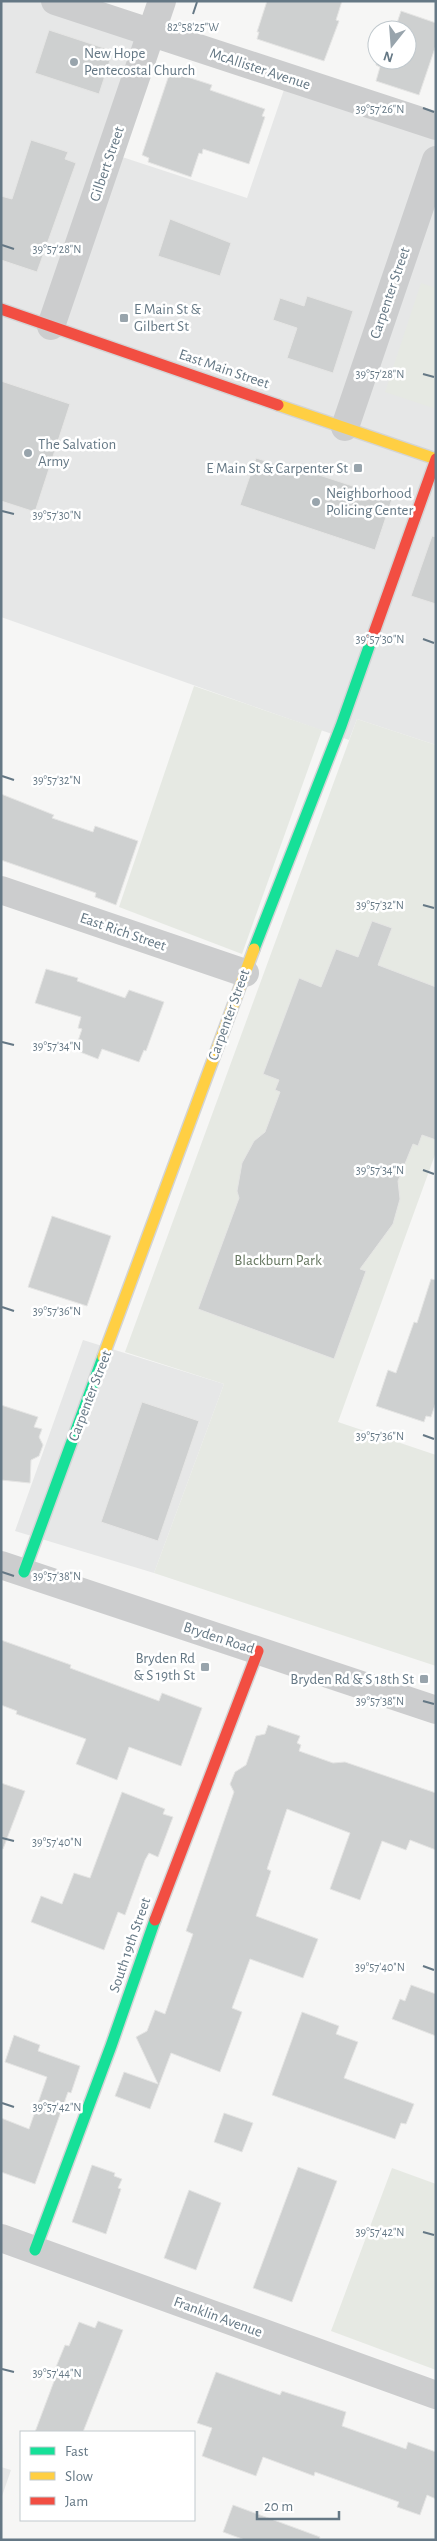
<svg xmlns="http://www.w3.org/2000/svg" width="437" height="2541" font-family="'Alegreya Sans',sans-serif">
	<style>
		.built { fill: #e6e7e7 }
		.green { fill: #e6e9e3 }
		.building { fill: #ced0d0; stroke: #e5e5e4 }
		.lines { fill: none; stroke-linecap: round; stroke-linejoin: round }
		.fast-casing { stroke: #d3d4d5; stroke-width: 14 }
		.slow-casing { stroke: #d3d4d5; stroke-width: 14 }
		.jam-casing { stroke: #d3d4d5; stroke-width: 14 }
		.street { stroke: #cccdce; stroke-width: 28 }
		.fast { stroke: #16e098; stroke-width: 11 }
		.slow { stroke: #ffcf43; stroke-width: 11 }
		.jam { stroke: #f24e42; stroke-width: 11 }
		.ticks { fill: none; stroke: #657885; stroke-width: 2 }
		.poi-dot { fill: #98a4ac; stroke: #fff; stroke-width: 2 }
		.labels { text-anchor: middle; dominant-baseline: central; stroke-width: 5; stroke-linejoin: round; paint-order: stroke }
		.poi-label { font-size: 15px; fill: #657885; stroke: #fff; text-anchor: start }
		.street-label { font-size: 15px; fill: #657885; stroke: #fff }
		.park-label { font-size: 15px; fill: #667760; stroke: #fff }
		.ticks-label { font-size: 12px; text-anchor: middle; fill: #657885; stroke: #fff; stroke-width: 5; stroke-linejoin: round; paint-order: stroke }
	</style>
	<rect width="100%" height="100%" fill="#f6f6f5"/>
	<!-- built -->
	<path class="built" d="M 1,1 L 44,1 L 150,36 L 113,154 L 247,198 L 288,78 L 436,129 L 436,745 L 357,719 L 349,740 L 1,617 Z
		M 83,1340 L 224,1384 L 154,1573 L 15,1531 Z
		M 1,2467 L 11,2470 L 1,2499 Z"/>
	<!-- green -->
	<path class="green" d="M 421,283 L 436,288 L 436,409 L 385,392 Z
		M 194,686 L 322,730 L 242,954 L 119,907 Z
		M 357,719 L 436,745 L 436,1152 L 338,1422 L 436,1455 L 436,1666 L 154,1573 L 224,1384 L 125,1352 Z
		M 392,2168 L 436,2184 L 436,2370 L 331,2331 Z"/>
	<!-- building -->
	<path class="building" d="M 267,1 L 342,1 L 336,20 L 339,21 L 324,61 L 257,39 L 259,32 L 257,32 Z
		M 401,11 L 436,23 L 436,45 L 419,95 L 376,81 L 380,67 L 376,65 L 377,60 L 407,60 L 407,30 L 387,30 L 391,21 L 397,23 Z
		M 49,30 L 113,51 L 99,94 L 35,73 Z
		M 178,74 L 212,85 L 210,90 L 265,109 L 262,116 L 265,117 L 249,164 L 203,149 L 202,154 L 199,153 L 191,177 L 148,162 L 149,158 L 142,155 L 169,75 L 177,77 Z
		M 31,140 L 68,152 L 65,159 L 76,163 L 37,272 L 1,260 L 1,196 L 12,199 Z
		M 170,219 L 231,243 L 220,276 L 158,256 Z
		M 307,296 L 353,311 L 333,373 L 287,358 L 297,328 L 273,320 L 280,298 L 304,306 Z
		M 1,381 L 70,404 L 35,512 L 1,501 Z
		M 256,458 L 306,474 L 307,471 L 392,499 L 375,550 L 240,505 Z
		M 432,536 L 436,537 L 436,604 L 411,596 Z
		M 1,794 L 54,815 L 52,818 L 93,832 L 95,826 L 138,841 L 116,905 L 95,897 L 96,893 L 1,860 Z
		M 372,921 L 392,928 L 378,965 L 436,987 L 436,1140 L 422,1135 L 418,1146 L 413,1144 L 398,1181 L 400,1199 L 393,1224 L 360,1269 L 366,1271 L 334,1359 L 198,1309 L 239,1198 L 237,1191 L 242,1163 L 254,1141 L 265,1132 L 280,1092 L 275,1090 L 279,1080 L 263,1074 L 299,978 L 321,987 L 336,949 L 358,957 Z
		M 46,969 L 78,978 L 77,981 L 125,998 L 129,990 L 164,1002 L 146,1051 L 144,1050 L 139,1062 L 102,1049 L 98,1059 L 75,1050 L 82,1029 L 78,1028 L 81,1017 L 35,1003 Z
		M 52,1216 L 111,1236 L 87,1306 L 28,1287 Z
		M 431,1279 L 436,1280 L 436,1402 L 431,1417 L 426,1416 L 424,1422 L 376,1406 L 388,1370 L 396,1373 L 414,1322 L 417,1323 Z
		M 142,1402 L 199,1421 L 158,1541 L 101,1522 Z
		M 1,1405 L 38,1417 L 34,1427 L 42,1429 L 39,1437 L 43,1445 L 39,1456 L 31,1460 L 30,1483 L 1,1480 Z
		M 1,1640 L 71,1665 L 70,1668 L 159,1701 L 162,1693 L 202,1708 L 181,1766 L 129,1747 L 117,1780 L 76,1764 L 86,1739 L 16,1714 L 17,1711 L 1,1705 Z
		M 268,1725 L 300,1736 L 297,1743 L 301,1745 L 299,1751 L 333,1763 L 345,1762 L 436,1793 L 436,1850 L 410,1840 L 406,1850 L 382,1841 L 360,1900 L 330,1889 L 350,1833 L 287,1809 L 267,1869 L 271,1871 L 256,1916 L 318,1939 L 303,1978 L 250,1959 L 232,2008 L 242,2012 L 220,2072 L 171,2053 L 150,2109 L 115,2096 L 124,2072 L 158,2084 L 136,2037 L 147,2031 L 155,2010 L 165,2014 L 193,1934 L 186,1931 L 234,1792 L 230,1784 L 235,1772 L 246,1765 L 256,1736 L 265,1734 Z
		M 1,1783 L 25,1791 L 3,1849 L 1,1849 Z
		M 122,1792 L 165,1809 L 163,1814 L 173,1817 L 158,1857 L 149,1853 L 145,1860 L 125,1915 L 118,1912 L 104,1950 L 31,1922 L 41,1896 L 62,1904 L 74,1873 L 90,1878 Z
		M 411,1985 L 436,1994 L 436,2036 L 392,2019 L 400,1999 L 405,2001 Z
		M 302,2012 L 339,2026 L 336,2034 L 358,2042 L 344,2078 L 414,2104 L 406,2124 L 401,2123 L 395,2139 L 272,2095 Z
		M 14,2035 L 40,2045 L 38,2051 L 80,2066 L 71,2093 L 68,2092 L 35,2184 L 1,2172 L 1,2118 L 29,2129 L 47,2077 L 5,2062 Z
		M 224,2113 L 253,2123 L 242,2152 L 214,2142 Z
		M 92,2165 L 115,2173 L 114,2176 L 122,2179 L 118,2188 L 121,2189 L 106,2234 L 72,2222 Z
		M 298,2167 L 337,2181 L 292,2302 L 253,2288 Z
		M 189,2190 L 221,2203 L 196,2270 L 164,2258 Z
		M 98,2321 L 123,2330 L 83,2432 L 35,2432 L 59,2368 L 56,2367 L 65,2345 L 69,2346 L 79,2322 L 95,2328 Z
		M 216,2372 L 280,2395 L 282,2391 L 346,2412 L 342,2426 L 406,2449 L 408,2442 L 436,2452 L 436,2499 L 427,2495 L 420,2515 L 397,2507 L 399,2502 L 315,2472 L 314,2476 L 263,2457 L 256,2476 L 202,2456 L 212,2428 L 197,2423 Z
		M 233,2505 L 320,2537 L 319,2540 L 245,2540 L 223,2532 Z"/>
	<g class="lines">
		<!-- fast casing -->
		<g class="fast-casing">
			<path id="fast" d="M 254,949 L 341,726 L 371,641
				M 24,1572 L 103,1357
				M 35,2250 L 111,2046 L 155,1920"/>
		</g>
		<!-- slow casing -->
		<g class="slow-casing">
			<path id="slow" d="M 278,405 L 436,459
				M 103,1357 L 254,949"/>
		</g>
		<!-- jam casing -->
		<g class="jam-casing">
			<path id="jam" d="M 1,309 L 278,405
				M 371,641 L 436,459
				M 155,1920 L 258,1651"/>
		</g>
		<!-- street -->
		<path class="street" d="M 55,1 L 436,126
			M 51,326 L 162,1
			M 345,427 L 436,160
			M 1,890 L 245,973
			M 1,1565 L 436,1710
			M 1,2238 L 436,2395"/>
		<!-- fast -->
		<use href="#fast" class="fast"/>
		<!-- slow -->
		<use href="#slow" class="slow"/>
		<!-- jam -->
		<use href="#jam" class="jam"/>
	</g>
	<!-- ticks -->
	<path class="ticks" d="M 193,14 L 197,2M 423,108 L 434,112M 2,245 L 14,249M 423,374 L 434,377M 2,511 L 14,514M 423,639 L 434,643M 2,776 L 14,780M 423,905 L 434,908M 2,1042 L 14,1045M 423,1170 L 434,1174M 2,1307 L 14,1311M 423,1435 L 434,1439M 2,1572 L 14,1576M 423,1701 L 434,1704M 2,1838 L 14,1841M 423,1966 L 434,1970M 2,2103 L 14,2107M 423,2232 L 434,2235M 2,2369 L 14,2372"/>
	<!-- markers -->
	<g class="poi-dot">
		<circle cx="74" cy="62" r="5"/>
		<rect x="119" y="313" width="10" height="10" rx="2.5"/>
		<circle cx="28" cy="453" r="5"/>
		<rect x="353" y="463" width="10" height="10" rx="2.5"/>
		<circle cx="316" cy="502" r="5"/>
		<rect x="200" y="1662" width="10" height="10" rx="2.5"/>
		<rect x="419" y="1674" width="10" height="10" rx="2.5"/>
	</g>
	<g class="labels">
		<!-- poi labels -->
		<g class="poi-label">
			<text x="84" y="53">New Hope<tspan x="84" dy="17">Pentecostal Church</tspan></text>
			<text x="134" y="309">E Main St &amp;<tspan x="134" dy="17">Gilbert St</tspan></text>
			<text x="38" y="444">The Salvation<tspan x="38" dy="17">Army</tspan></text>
			<text x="348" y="468" text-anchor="end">E Main St &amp; Carpenter St</text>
			<text x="326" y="493">Neighborhood<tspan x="326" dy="17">Policing Center</tspan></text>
			<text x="195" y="1658" text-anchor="end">Bryden Rd<tspan x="195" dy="17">&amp; S 19th St</tspan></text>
			<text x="414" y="1679" text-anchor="end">Bryden Rd &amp; S 18th St</text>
		</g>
		<!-- street labels -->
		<g class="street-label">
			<text transform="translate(260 69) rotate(18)">McAllister Avenue</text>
			<text transform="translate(107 164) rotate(-71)">Gilbert Street</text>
			<text transform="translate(390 293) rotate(-71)">Carpenter Street</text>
			<text transform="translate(224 369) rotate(19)">East Main Street</text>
			<text transform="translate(123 932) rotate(19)">East Rich Street</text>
			<text transform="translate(229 1015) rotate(-70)">Carpenter Street</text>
			<text transform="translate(90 1396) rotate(-69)">Carpenter Street</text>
			<text transform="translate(219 1638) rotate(18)">Bryden Road</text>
			<text transform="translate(130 1945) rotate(-71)">South 19th Street</text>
			<text transform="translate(218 2317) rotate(20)">Franklin Avenue</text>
		</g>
		<!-- park labels -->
		<g class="park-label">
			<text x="278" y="1260">Blackburn Park</text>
		</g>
	</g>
	<g class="ticks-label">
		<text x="193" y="31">82°58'25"W</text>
		<text x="380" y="113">39°57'26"N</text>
		<text x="57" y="253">39°57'28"N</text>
		<text x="380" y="378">39°57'28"N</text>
		<text x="57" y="519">39°57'30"N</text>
		<text x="380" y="643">39°57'30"N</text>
		<text x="57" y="784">39°57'32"N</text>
		<text x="380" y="909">39°57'32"N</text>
		<text x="57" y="1050">39°57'34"N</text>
		<text x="380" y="1174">39°57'34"N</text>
		<text x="57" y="1315">39°57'36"N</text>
		<text x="380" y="1440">39°57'36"N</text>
		<text x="57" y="1580">39°57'38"N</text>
		<text x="380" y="1705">39°57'38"N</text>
		<text x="57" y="1846">39°57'40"N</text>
		<text x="380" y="1971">39°57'40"N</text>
		<text x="57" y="2111">39°57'42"N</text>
		<text x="380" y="2236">39°57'42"N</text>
		<text x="57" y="2377">39°57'44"N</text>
	</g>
	<!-- border -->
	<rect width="437" height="2541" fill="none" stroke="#657885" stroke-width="5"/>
	<!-- legend -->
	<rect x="20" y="2431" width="175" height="90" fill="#ffffff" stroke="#c1c9ce"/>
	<rect x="30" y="2447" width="25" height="8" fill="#16e098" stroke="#c1c9ce"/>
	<text x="65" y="2456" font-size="15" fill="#657885">Fast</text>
	<rect x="30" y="2472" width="25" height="8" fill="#ffcf43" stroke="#c1c9ce"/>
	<text x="65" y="2481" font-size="15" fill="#657885">Slow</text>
	<rect x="30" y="2497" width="25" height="8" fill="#f24e42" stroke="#c1c9ce"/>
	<text x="65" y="2506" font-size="15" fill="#657885">Jam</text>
	<!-- north arrow -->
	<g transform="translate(392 45) rotate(197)"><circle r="24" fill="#ffffff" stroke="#c1c9ce"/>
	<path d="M0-4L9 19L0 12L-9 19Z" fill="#98a4ac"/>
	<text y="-8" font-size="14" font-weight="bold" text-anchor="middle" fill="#657885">N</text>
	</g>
	<!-- scale -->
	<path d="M257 2511v8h82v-8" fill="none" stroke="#657885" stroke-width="2.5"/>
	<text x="264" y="2511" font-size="15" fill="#657885" stroke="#ffffff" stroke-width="4" paint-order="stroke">20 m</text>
</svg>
